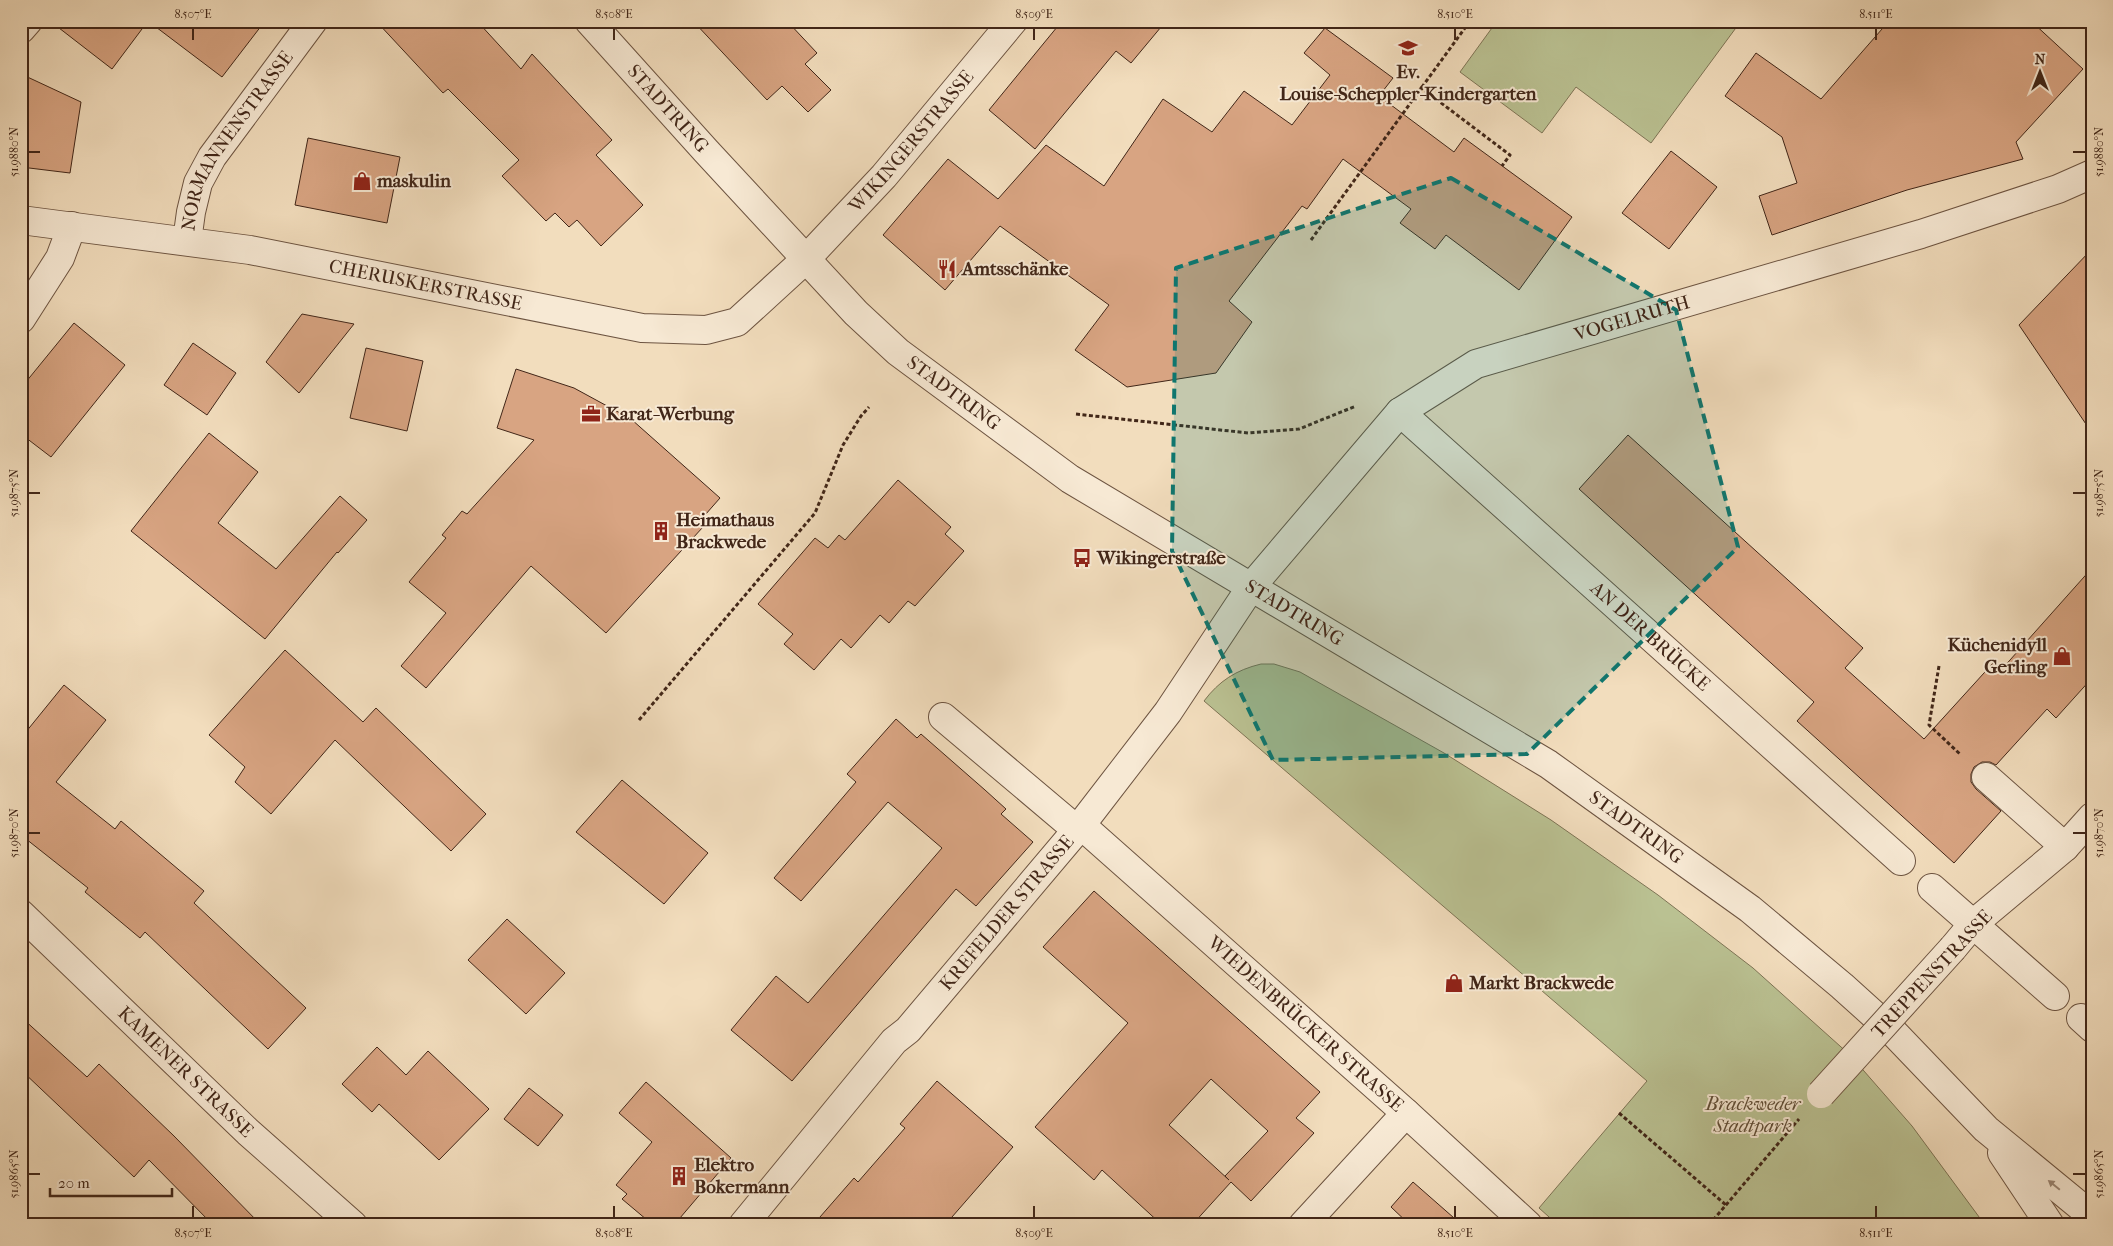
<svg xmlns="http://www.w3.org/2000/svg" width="2113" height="1246" font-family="'IM FELL French Canon',serif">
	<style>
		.green { fill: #bac192; stroke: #7e7455 }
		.building { fill: #d8a482; stroke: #412618; fill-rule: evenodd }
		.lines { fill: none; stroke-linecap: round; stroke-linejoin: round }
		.minor-casing { stroke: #6d5441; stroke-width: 30 }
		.path { stroke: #412618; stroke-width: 3; stroke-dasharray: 4 2.5; stroke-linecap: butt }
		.minor { stroke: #f7e9d4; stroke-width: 28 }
		.minor-bridge-casing { stroke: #6d5441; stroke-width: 30; stroke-linecap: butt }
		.minor-bridge { stroke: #f7e9d4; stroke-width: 28 }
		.oneway { fill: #9c8876 }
		.marked { fill: #0f766e; fill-opacity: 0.2; stroke: #0f766e; stroke-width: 4; stroke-dasharray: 10 6; stroke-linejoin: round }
		.ticks { fill: none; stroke: #412618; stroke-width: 2 }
		.labels { text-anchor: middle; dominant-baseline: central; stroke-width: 4; stroke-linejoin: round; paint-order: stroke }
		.poi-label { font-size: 19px; font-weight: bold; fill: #412618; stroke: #f7e9d4; text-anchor: start }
		.street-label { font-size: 19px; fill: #412618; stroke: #f7e9d4 }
		.park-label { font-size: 19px; font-style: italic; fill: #5f4d36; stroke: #f7e9d4 }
		.neatline { fill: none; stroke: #412618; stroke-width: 2 }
		.ticks-label { font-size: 12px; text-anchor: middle; fill: #412618 }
	</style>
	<rect width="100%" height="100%" fill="#f2ddbd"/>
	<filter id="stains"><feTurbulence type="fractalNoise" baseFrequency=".004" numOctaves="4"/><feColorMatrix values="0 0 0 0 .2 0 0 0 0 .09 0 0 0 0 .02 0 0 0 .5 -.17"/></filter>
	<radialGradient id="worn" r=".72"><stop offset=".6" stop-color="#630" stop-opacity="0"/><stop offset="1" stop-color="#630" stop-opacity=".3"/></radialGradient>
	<!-- green -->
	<path class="green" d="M 1497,21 L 1741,21 L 1651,143 L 1576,87 L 1542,133 L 1460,72 Z
		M 1261,664 L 1274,664 L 1300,672 L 1444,753 L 1551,820 L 1658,895 L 1753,968 L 1850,1055 L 1912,1126 L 1985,1225 L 1558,1225 L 1539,1208 L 1647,1081 L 1204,701 C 1219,681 1236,670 1261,664 Z"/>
	<!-- building -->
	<path class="building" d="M 50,21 L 265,21 L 222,77 L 148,21 L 112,69 Z
		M 376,21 L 477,21 L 521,69 L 532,54 L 612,140 L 596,155 L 643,205 L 601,246 L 577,220 L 569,227 L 555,213 L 546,221 L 502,176 L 519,160 L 448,89 L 443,93 Z
		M 693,21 L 787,21 L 817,53 L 805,64 L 831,90 L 808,112 L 782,86 L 767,100 Z
		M 1062,21 L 1166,21 L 1131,63 L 1116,51 L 1035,149 L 989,110 Z
		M 1889,21 L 2031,21 L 2083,69 L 2016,142 L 2023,159 L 1907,190 L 1772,235 L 1759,196 L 1797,183 L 1782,137 L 1725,96 L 1756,53 L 1821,99 Z
		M 1325,28 L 1393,78 L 1379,96 L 1454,152 L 1464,138 L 1572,217 L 1519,290 L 1446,235 L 1435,249 L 1400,223 L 1411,209 L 1343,159 L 1307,209 L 1302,206 L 1229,301 L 1252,322 L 1216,373 L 1127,387 L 1075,350 L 1109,305 L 1000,226 L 945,290 L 883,235 L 948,159 L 998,199 L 1046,145 L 1104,186 L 1163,99 L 1212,132 L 1244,91 L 1292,125 L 1330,75 L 1304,53 Z
		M 21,74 L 81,102 L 70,173 L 21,167 Z
		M 308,138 L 400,157 L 387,223 L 295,205 Z
		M 1671,151 L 1717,187 L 1669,249 L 1622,213 Z
		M 2092,249 L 2092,433 L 2019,325 Z
		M 302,314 L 354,324 L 299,393 L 266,362 Z
		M 74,323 L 125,365 L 51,457 L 21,434 L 21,388 Z
		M 193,343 L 236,373 L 207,415 L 164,385 Z
		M 366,348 L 423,361 L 407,431 L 350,418 Z
		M 516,369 L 574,388 L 631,419 L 720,498 L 698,523 L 703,527 L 606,633 L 531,566 L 426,688 L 401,666 L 446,613 L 409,582 L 446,538 L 442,535 L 462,511 L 467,514 L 534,440 L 497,428 Z
		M 209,433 L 258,472 L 218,523 L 276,569 L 340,496 L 367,520 L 338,553 L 337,552 L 265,639 L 131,531 Z
		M 1628,435 L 1863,648 L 1845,668 L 1924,739 L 1994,662 L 2002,669 L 2092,568 L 2092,678 L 2056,718 L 2047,709 L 1996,765 L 1990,762 L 1982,762 L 1974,767 L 1971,774 L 1971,782 L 1976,789 L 2001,811 L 1954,863 L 1797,721 L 1814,702 L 1579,489 Z
		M 898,480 L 951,527 L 945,534 L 964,551 L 915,606 L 908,601 L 889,623 L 880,615 L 851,648 L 841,639 L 814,670 L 784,644 L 793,634 L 758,604 L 815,538 L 828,548 L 839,535 L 845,540 Z
		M 285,650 L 363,722 L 376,708 L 486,814 L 451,851 L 335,740 L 271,814 L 235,782 L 245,767 L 209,735 Z
		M 64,685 L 106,720 L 56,782 L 115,829 L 121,821 L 204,891 L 194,903 L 306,1008 L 268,1049 L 145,932 L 140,938 L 85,892 L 88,888 L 21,835 L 21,738 Z
		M 896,719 L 917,738 L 921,734 L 985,790 L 1006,809 L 1001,814 L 1033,842 L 976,906 L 956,889 L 792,1081 L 731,1030 L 776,976 L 808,1003 L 942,848 L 888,802 L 801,901 L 774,878 L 856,782 L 847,774 Z
		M 622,780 L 708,853 L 664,904 L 576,832 Z
		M 1094,891 L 1320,1092 L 1296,1118 L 1314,1133 L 1251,1201 L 1231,1182 L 1192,1225 L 1162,1225 L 1102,1170 L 1094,1180 L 1035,1127 L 1128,1023 L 1043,947 ZM 1211,1079 L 1268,1131 L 1225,1176 L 1229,1180 L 1169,1125 Z
		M 507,919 L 565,973 L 526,1014 L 468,960 Z
		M 21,1017 L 87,1077 L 99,1064 L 174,1136 L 261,1225 L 213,1225 L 149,1160 L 134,1177 L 21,1070 Z
		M 377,1047 L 406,1075 L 428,1051 L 489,1109 L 439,1160 L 379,1104 L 372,1112 L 342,1084 Z
		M 937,1081 L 1013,1147 L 945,1225 L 813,1225 L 854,1178 L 858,1182 L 905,1128 L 900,1124 Z
		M 646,1082 L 731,1158 L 674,1225 L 653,1225 L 622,1199 L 627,1194 L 616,1185 L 652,1142 L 619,1113 Z
		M 529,1088 L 563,1115 L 538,1146 L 504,1119 Z
		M 1413,1182 L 1462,1225 L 1410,1225 L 1391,1207 Z"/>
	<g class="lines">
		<!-- minor casing -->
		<g class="minor-casing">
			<g id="minor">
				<path id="s1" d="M 589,21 L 706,151 L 856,313 L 898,352 L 1070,479 L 1548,764 L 1750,909 L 1842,986 L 1893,1032 L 1986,1129 L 2092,1216"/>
				<path d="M 21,29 L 28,21"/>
				<path id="s2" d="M 21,220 L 250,250 L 642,328 L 706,330 L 737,322 L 806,259 L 884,176 L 1013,21"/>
				<path id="s3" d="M 187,241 L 191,212 L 198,183 L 212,157 L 313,21"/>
				<path d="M 21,319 L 60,258 L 72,226"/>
				<path id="s4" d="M 1400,412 L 1901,861"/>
				<path d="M 943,717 L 1077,830"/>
				<path d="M 1986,777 L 2065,847"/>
				<path id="s5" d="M 1081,825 L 1406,1113 L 1528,1225"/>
				<path d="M 1932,888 L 2055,996"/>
				<path id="s6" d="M 21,914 L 248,1132 L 353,1225"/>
				<path d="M 1953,948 L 1973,924 L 2065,847 L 2092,817"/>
				<path d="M 2081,1018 L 2092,1028"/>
				<path d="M 2002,1153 L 2050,1225"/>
				<path id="s7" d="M 743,1225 L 894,1041 L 908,1030 L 1081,825 L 1168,712 L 1251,587 L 1400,412 L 1476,364 L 1921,234 L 2058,189 L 2092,174"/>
				<path d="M 1303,1225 L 1406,1113"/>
			</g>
		</g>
		<!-- path -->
		<path class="path" d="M 1420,87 L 1510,155 L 1502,166
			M 1311,240 L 1470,21
			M 1076,414 L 1248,433 L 1299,429 L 1356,406
			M 1939,666 L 1929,725 L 1961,755
			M 639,720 L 815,513 L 843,445 L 861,416 L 869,407
			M 1619,1113 L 1726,1205
			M 1709,1225 L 1799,1119"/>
		<!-- minor -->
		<use href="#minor" class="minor"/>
		<!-- minor-bridge casing -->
		<g class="minor-bridge-casing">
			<path id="minor-bridge" d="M 1821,1094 L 1953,948"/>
		</g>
		<!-- minor-bridge -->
		<use href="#minor-bridge" class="minor-bridge"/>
	</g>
	<!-- one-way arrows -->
	<defs><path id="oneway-solid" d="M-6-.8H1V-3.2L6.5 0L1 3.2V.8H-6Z" transform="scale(1.25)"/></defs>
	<use class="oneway" href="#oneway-solid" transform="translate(2054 1185) rotate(-141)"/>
	<!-- marked area -->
	<path class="marked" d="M 1451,178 L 1676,310 L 1738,547 L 1527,754 L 1273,760 L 1172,551 L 1176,268 Z"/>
	<!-- ticks -->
	<path class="ticks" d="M 193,28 L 193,40M 614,28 L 614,40M 1034,28 L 1034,40M 1455,28 L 1455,40M 1876,28 L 1876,40M 28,152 L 40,152M 2073,152 L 2086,152M 28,493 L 40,493M 2073,493 L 2086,493M 28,833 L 40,833M 2073,833 L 2086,833M 28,1174 L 40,1174M 2073,1174 L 2086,1174M 193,1206 L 193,1218M 614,1206 L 614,1218M 1034,1206 L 1034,1218M 1455,1206 L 1455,1218M 1876,1206 L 1876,1218"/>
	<!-- icons -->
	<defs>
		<g id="school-bare" transform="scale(1.5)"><path d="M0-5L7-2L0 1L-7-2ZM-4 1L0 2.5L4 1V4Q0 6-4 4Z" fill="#8f2418" stroke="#f7e9d4" stroke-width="2.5" paint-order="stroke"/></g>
		<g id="shop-bare" transform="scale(1.5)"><path d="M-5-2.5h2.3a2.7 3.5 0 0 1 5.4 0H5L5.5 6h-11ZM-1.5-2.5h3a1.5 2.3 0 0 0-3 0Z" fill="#8f2418" stroke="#f7e9d4" stroke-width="2.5" paint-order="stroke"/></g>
		<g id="restaurant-bare" transform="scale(1.5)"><path d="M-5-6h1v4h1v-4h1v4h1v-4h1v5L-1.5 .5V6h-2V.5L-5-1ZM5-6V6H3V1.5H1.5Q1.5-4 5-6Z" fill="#8f2418" stroke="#f7e9d4" stroke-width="2.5" paint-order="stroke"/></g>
		<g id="office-bare" transform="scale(1.5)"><path d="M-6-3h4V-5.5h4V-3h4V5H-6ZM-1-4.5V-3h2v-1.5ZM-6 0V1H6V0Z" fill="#8f2418" stroke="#f7e9d4" stroke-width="2.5" paint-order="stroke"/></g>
		<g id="building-bare" transform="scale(1.5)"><path d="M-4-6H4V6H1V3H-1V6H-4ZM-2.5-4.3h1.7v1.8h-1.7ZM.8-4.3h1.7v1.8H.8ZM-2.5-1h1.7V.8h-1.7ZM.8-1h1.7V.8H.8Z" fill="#8f2418" stroke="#f7e9d4" stroke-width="2.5" paint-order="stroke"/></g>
		<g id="bus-bare" transform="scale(1.5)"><path d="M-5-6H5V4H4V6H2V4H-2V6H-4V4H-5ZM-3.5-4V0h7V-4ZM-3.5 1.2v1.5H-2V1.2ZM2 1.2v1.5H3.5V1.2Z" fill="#8f2418" stroke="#f7e9d4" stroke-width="2.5" paint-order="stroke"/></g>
	</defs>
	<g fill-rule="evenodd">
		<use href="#school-bare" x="1408" y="48"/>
		<use href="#shop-bare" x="362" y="181"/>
		<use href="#restaurant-bare" x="947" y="269"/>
		<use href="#office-bare" x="591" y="414"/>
		<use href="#building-bare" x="661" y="531"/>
		<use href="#bus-bare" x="1082" y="558"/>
		<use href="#shop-bare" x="2062" y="656"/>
		<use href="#shop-bare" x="1454" y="983"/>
		<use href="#building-bare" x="679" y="1176"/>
	</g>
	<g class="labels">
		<!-- poi labels -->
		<g class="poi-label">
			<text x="1408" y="72" text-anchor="middle">Ev.<tspan x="1408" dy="22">Louise-Scheppler-Kindergarten</tspan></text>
			<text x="377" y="181">maskulin</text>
			<text x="962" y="269">Amtsschänke</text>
			<text x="606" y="414">Karat-Werbung</text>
			<text x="676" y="520">Heimathaus<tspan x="676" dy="22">Brackwede</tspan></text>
			<text x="1097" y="558">Wikingerstraße</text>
			<text x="2047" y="645" text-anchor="end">Küchenidyll<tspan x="2047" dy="22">Gerling</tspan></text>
			<text x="1469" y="983">Markt Brackwede</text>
			<text x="694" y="1165">Elektro<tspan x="694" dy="22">Bokermann</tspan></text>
		</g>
		<!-- street labels -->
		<g class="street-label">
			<text stroke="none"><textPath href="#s1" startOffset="118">STADTRING</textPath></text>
			<text stroke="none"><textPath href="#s2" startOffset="978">WIKINGERSTRASSE</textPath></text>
			<text stroke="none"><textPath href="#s3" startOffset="114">NORMANNENSTRASSE</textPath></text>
			<text stroke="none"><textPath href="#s2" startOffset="410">CHERUSKERSTRASSE</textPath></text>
			<text stroke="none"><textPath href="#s7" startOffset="1299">VOGELRUTH</textPath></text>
			<text stroke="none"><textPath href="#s1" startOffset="522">STADTRING</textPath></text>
			<text stroke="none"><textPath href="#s1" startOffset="928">STADTRING</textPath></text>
			<text stroke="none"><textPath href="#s4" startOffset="336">AN DER BRÜCKE</textPath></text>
			<text stroke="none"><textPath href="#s1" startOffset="1332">STADTRING</textPath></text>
			<text stroke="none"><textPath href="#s7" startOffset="409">KREFELDER STRASSE</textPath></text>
			<text transform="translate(1932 974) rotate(-47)">TREPPENSTRASSE</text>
			<text stroke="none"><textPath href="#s5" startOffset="300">WIEDENBRÜCKER STRASSE</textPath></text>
			<text stroke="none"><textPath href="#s6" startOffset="228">KAMENER STRASSE</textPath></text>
		</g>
		<!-- park labels -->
		<g class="park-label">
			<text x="1753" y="1104">Brackweder<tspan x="1753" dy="22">Stadtpark</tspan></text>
		</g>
	</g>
	<!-- margin -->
	<rect width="2113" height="1246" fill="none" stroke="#f2ddbd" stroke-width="55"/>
	<!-- north arrow -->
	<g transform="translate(2040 72)" stroke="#f7e9d4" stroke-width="4" paint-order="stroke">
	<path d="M0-4L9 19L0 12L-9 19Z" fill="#412618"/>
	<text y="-8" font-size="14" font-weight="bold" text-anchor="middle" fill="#412618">N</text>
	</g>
	<!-- scale -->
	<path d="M50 1188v8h122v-8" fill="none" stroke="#412618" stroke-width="2.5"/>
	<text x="58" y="1188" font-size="15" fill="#412618" stroke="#f7e9d4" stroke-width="4" paint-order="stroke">20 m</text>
	<rect x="28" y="28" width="2058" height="1190" class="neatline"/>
	<g class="ticks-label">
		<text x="193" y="18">8.507°E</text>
		<text x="614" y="18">8.508°E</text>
		<text x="1034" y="18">8.509°E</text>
		<text x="1455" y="18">8.510°E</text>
		<text x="1876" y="18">8.511°E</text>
		<text transform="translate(14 152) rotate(-90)" y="4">51.9880°N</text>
		<text transform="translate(2099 152) rotate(-90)" y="4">51.9880°N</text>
		<text transform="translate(14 493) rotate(-90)" y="4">51.9875°N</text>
		<text transform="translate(2099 493) rotate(-90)" y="4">51.9875°N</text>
		<text transform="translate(14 833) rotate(-90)" y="4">51.9870°N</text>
		<text transform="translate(2099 833) rotate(-90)" y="4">51.9870°N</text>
		<text transform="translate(14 1174) rotate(-90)" y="4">51.9865°N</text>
		<text transform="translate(2099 1174) rotate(-90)" y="4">51.9865°N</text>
		<text x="193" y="1237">8.507°E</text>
		<text x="614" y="1237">8.508°E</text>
		<text x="1034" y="1237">8.509°E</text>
		<text x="1455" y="1237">8.510°E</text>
		<text x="1876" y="1237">8.511°E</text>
	</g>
	<rect width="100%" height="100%" filter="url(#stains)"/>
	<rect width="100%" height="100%" fill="url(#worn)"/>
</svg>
